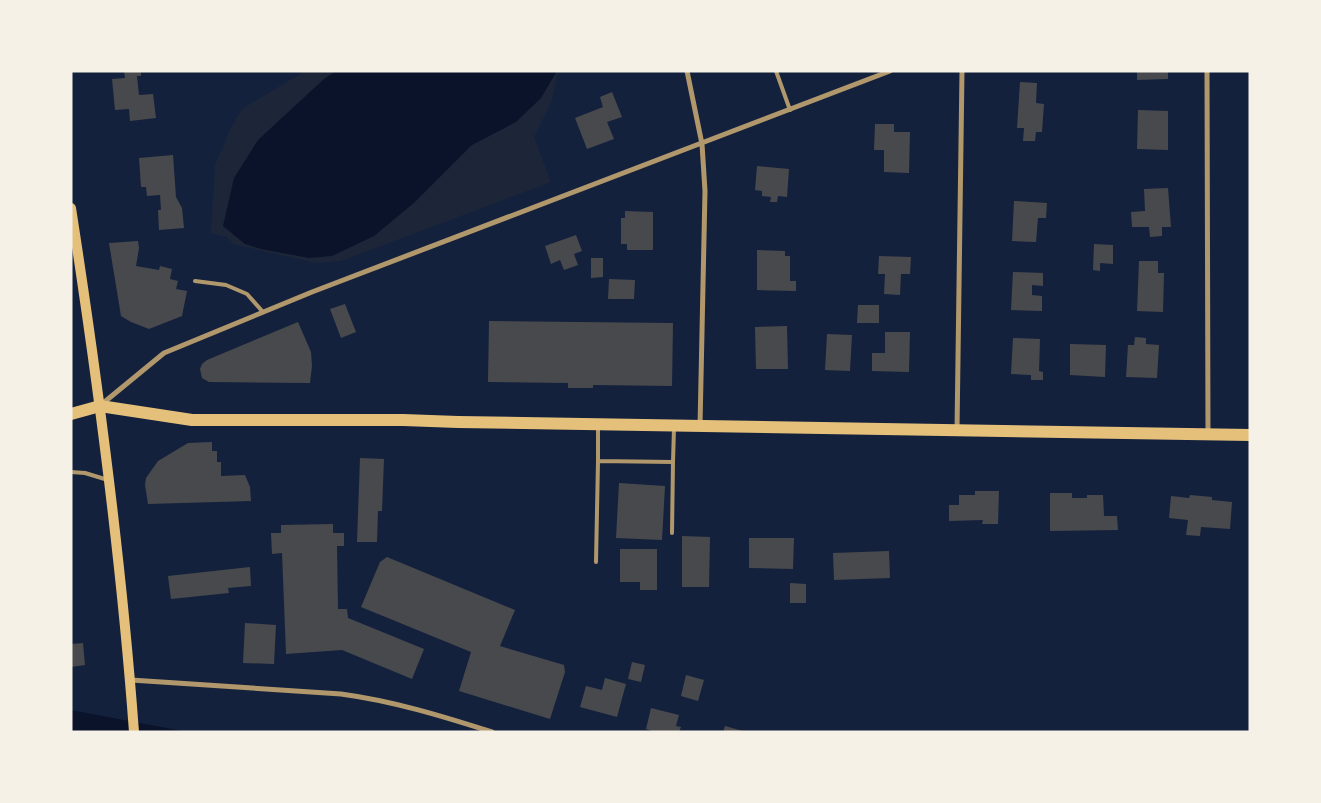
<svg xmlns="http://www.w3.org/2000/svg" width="1321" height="803" font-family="'Space Grotesk',sans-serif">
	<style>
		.green { fill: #1d2539 }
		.water { fill: #0b132b }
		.building { fill: #48494c }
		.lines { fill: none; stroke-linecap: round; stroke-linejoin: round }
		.service { stroke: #b1986c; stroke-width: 4 }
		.minor { stroke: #b1986c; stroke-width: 5 }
		.secondary { stroke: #e5c07b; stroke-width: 10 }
		.primary { stroke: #e5c07b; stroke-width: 12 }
	</style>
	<rect width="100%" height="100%" fill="#14213d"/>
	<!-- green -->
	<path class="green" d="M 305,71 L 558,71 L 551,103 L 534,137 L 551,182 L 341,261 L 315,263 L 233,244 L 227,237 L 211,233 L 215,165 L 231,128 L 242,109 Z"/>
	<!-- water -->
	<path class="water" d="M 336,71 L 557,71 L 541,98 L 516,122 L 472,145 L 415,202 L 374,236 L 332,256 L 309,258 L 261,249 L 245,244 L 223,226 L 234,178 L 258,140 L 324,79 Z
		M 71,710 L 188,732 L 71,732 Z"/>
	<!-- building -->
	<path class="building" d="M 124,71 L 141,71 L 141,76 L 137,76 L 139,95 L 153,94 L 156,118 L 130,121 L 129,109 L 115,110 L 112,79 L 125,78 Z
		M 1137,71 L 1168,71 L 1168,79 L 1137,80 Z
		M 1020,82 L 1037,83 L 1036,103 L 1044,104 L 1042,132 L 1036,132 L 1035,141 L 1023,141 L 1024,128 L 1017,128 Z
		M 612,92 L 622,117 L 607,122 L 614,139 L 587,149 L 575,118 L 603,107 L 600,97 Z
		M 1138,110 L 1168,111 L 1168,150 L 1137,149 Z
		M 875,124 L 894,124 L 894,132 L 910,132 L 909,173 L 884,172 L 884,150 L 874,150 Z
		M 173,155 L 176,197 L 182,208 L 184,228 L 159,230 L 158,210 L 161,210 L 160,195 L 147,196 L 146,187 L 141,187 L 139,158 Z
		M 757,166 L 789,169 L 787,197 L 778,196 L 777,202 L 770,202 L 771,197 L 762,196 L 762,191 L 755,190 Z
		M 1168,188 L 1171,227 L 1162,227 L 1162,236 L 1150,237 L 1149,227 L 1132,227 L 1131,212 L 1145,211 L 1144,189 Z
		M 1014,201 L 1047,203 L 1046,218 L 1038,218 L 1036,242 L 1012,241 Z
		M 625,211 L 653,212 L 653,250 L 627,250 L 627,244 L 621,244 L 621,218 L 625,218 Z
		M 576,235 L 582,251 L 574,254 L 578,265 L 564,270 L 560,260 L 551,264 L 545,246 Z
		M 138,241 L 139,248 L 136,266 L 159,270 L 160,266 L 172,269 L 170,279 L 178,281 L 176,289 L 187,291 L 182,316 L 149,329 L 131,322 L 121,316 L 109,243 Z
		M 1094,244 L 1113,245 L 1113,264 L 1100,263 L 1100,271 L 1093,270 Z
		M 757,250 L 785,251 L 785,256 L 790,256 L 790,281 L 796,281 L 796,291 L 757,290 Z
		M 879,256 L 911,257 L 910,274 L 901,274 L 900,295 L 884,294 L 885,274 L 878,274 Z
		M 591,258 L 603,258 L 603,277 L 591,278 Z
		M 1139,261 L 1158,261 L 1158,273 L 1164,273 L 1163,312 L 1137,311 Z
		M 1013,272 L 1043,273 L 1043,286 L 1032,285 L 1032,295 L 1042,296 L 1042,311 L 1011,310 Z
		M 609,279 L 635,280 L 634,299 L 608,299 Z
		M 345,304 L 356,332 L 341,338 L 330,309 Z
		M 858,305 L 879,305 L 879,323 L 857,323 Z
		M 489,321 L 673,323 L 672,386 L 593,385 L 593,388 L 568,388 L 568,383 L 488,382 Z
		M 298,322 L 311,352 L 312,366 L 310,383 L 209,382 L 202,378 L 200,369 L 202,364 L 207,360 Z
		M 787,326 L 788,369 L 756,369 L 755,327 Z
		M 885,332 L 910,332 L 909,372 L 872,371 L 872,353 L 885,353 Z
		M 827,334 L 852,335 L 850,371 L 825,370 Z
		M 1135,337 L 1146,338 L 1146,344 L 1159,345 L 1157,378 L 1126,377 L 1128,345 L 1134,345 Z
		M 1013,338 L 1040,339 L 1039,371 L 1043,372 L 1043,380 L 1031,380 L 1031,375 L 1011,374 Z
		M 1070,344 L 1106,345 L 1105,377 L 1070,375 Z
		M 212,442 L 212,451 L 217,451 L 217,462 L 221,462 L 221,476 L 245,475 L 250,487 L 251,501 L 148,504 L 145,485 L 146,478 L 158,461 L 188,443 Z
		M 360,458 L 384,459 L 382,511 L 378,511 L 377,542 L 357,542 Z
		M 619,483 L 665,486 L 662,540 L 616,538 Z
		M 975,491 L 999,491 L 998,524 L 982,524 L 983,520 L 949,521 L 949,505 L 959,505 L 959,495 L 975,495 Z
		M 1050,493 L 1072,493 L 1072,498 L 1087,498 L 1087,495 L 1103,495 L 1104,516 L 1117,516 L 1118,530 L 1050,531 Z
		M 1190,495 L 1212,497 L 1212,500 L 1232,502 L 1230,529 L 1201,527 L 1200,536 L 1186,535 L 1188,520 L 1169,518 L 1171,496 L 1189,498 Z
		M 333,524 L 333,533 L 344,533 L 344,546 L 337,546 L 338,609 L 347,609 L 348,618 L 424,649 L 412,679 L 342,650 L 286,654 L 282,553 L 272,554 L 271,533 L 281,533 L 281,525 Z
		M 682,536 L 710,537 L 709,587 L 682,587 Z
		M 749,538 L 794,538 L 793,569 L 749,568 Z
		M 620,549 L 657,549 L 657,590 L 640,590 L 640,582 L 620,582 Z
		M 889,551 L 890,578 L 834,580 L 833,553 Z
		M 387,557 L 515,610 L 500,646 L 564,665 L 565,672 L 550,719 L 459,691 L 471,652 L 361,607 L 380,562 Z
		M 250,567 L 251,586 L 228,588 L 229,593 L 171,599 L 168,576 Z
		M 790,583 L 806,584 L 806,603 L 790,603 Z
		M 245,623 L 276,625 L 274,664 L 243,663 Z
		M 83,643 L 85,665 L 71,667 L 71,644 Z
		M 632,662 L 645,665 L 641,682 L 628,679 Z
		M 686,675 L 704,680 L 698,701 L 681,696 Z
		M 605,678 L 626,684 L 617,717 L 580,707 L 586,686 L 602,690 Z
		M 651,708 L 679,715 L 676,726 L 681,727 L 679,732 L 655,732 L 646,729 Z
		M 725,726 L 743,731 L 743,732 L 723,732 Z"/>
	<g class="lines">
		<!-- service -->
		<path class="service" d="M 776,71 L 790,110
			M 195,281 L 226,285 L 247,294 L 263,312
			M 598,427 L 598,461 L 673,462 L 674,428
			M 71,472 L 85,473 L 108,480
			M 672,533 L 673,462
			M 596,562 L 598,461"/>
		<!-- minor -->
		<path class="minor" d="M 687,71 L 702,144 L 705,191 L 700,426
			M 1207,71 L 1208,433
			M 102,404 L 164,353 L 312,292 L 890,71
			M 957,430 L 962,71
			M 131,680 L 341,694 C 393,701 442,716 492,732"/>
		<!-- secondary -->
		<path class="secondary" d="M 71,208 C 98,382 121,556 134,732"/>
		<!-- primary -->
		<path class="primary" d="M 71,414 L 100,406 L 192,420 L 403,420 L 458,422 L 1250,435"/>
	</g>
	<!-- border -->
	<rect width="1321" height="803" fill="none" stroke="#f6f1e7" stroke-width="145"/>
</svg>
